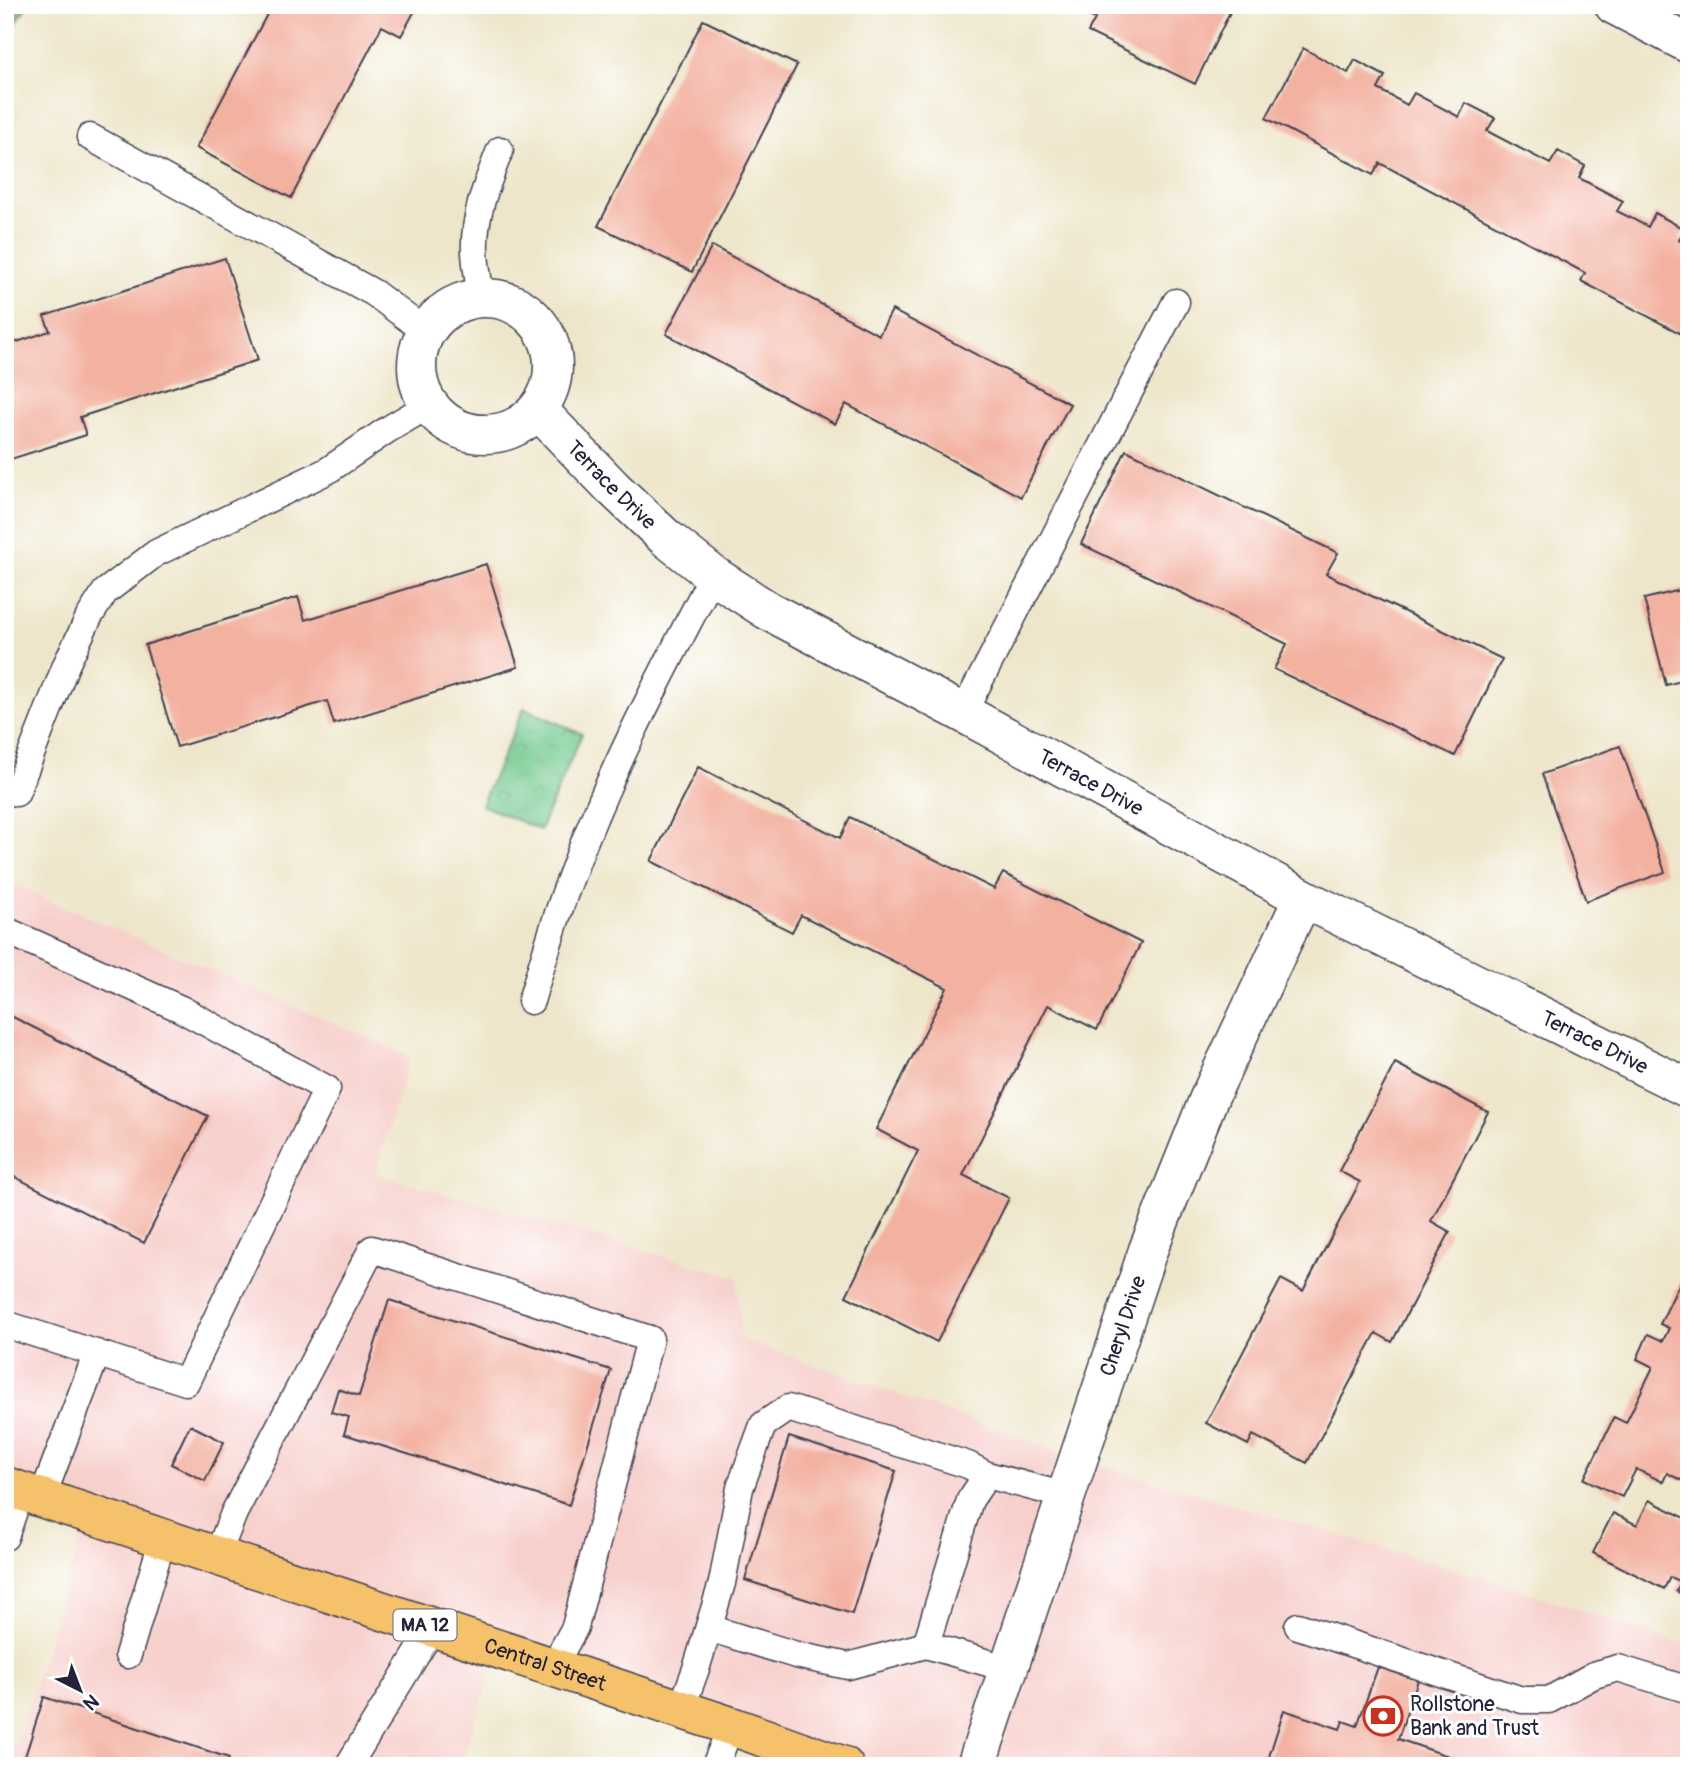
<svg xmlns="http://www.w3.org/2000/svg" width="1694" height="1771" font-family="Pangolin,sans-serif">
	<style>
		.built { fill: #f7d0cc }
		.forest { fill: url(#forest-firs); stroke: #40685a; stroke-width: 2 }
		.park { fill: url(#park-crowns); stroke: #4a7665; stroke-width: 2 }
		.building { fill: #f3b1a0 }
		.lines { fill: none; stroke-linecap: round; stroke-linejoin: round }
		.lane-casing { stroke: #413f50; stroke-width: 29 }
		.street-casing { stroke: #413f50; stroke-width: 41 }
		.primary-casing { stroke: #413f50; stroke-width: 41 }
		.lane { stroke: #fff; stroke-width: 26 }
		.street { stroke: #fff; stroke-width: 38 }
		.primary { stroke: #f5c16b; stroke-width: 38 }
		.labels { text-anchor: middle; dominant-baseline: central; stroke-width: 6; stroke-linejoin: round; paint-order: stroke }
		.shield { fill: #fff; stroke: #646476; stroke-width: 2 }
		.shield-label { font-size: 19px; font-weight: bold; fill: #22223b }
		.street-label { font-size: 21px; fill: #22223b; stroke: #fff }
		.poi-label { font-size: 21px; fill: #22223b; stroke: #fff; text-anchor: start }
	</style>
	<defs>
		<pattern id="forest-firs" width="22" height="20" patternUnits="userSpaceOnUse" patternTransform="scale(1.75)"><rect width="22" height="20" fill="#5eae7a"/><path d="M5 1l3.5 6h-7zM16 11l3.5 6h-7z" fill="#4d8d65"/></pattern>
		<pattern id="park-crowns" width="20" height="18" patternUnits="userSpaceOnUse" patternTransform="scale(1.75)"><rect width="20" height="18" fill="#73ca8f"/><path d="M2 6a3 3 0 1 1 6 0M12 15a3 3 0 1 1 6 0" fill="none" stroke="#63ad7c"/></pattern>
	</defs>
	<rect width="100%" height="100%" fill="#fff"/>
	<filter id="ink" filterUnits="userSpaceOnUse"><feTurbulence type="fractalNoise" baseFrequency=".0143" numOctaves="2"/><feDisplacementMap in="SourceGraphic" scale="14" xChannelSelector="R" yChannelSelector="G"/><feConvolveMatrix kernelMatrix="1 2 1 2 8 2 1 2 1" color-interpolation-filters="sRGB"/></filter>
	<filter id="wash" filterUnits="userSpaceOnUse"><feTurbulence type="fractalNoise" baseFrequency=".00686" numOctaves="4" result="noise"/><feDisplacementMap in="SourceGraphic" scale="28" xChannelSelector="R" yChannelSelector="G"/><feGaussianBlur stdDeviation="1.57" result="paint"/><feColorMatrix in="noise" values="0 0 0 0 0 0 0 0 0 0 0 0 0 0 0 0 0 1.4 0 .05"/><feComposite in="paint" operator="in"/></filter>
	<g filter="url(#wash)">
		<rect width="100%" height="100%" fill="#eee6ca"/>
		<!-- built -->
		<path class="built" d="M 5,881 L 410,1056 L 375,1174 L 737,1277 L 742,1339 L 1078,1459 L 1487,1579 L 1689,1646 L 1689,1766 L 844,1766 L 499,1650 L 460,1766 L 9,1766 L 88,1514 L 5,1486 Z"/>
		<!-- forest -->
		<path class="forest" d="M 5,5 L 27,5 L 5,43 Z"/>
		<!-- park -->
		<path class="park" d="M 524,708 L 582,734 L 540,830 L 481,805 Z"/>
		<g id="blocks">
			<!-- building -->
			<path class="building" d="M 272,5 L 418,5 L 401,36 L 382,26 L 291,198 L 196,148 Z
				M 1067,5 L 1220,5 L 1231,10 L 1195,84 L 1088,32 L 1095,19 Z
				M 703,20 L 797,65 L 692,272 L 598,226 Z
				M 1303,48 L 1348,73 L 1355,60 L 1385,76 L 1378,89 L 1407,105 L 1414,93 L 1459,117 L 1466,103 L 1495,118 L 1487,131 L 1550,164 L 1558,151 L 1585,166 L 1579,178 L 1623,201 L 1617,211 L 1648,227 L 1655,213 L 1684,229 L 1679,240 L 1689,246 L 1689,333 L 1687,337 L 1581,281 L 1585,273 L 1380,163 L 1373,175 L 1266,118 Z
				M 712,246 L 879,335 L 892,310 L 1070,404 L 1021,497 L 846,404 L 835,424 L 666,334 Z
				M 225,258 L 258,360 L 80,417 L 86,435 L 5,461 L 5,346 L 50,331 L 44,316 Z
				M 1126,450 L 1338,553 L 1326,574 L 1502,659 L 1455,756 L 1274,669 L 1287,644 L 1081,544 Z
				M 486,564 L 518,667 L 334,724 L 327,701 L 177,747 L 145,645 L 298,597 L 305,620 Z
				M 1689,588 L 1689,679 L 1666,685 L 1644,599 Z
				M 1620,746 L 1665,872 L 1586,901 L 1542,774 Z
				M 698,767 L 840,838 L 850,817 L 994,889 L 1003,873 L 1141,943 L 1097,1030 L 1048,1005 L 963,1175 L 1009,1198 L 937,1342 L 846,1296 L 918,1151 L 876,1129 L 947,988 L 801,915 L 792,932 L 651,861 Z
				M 5,1013 L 208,1116 L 144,1243 L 5,1172 Z
				M 1395,1063 L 1488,1112 L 1431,1221 L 1450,1232 L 1392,1342 L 1376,1333 L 1307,1463 L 1253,1435 L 1248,1445 L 1206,1423 L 1281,1279 L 1303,1291 L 1360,1182 L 1339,1171 Z
				M 1689,1264 L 1689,1469 L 1683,1481 L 1667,1473 L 1663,1482 L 1636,1469 L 1622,1497 L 1584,1479 L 1614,1417 L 1626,1423 L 1653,1367 L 1637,1359 L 1648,1334 L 1663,1341 L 1669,1328 L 1660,1324 Z
				M 389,1300 L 611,1370 L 569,1505 L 344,1434 L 349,1417 L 331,1412 L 338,1389 L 359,1396 Z
				M 190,1425 L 224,1442 L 205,1481 L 171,1464 Z
				M 789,1437 L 896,1471 L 852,1614 L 745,1580 Z
				M 1649,1500 L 1685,1518 L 1689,1510 L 1689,1597 L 1676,1591 L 1681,1582 L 1670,1577 L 1664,1589 L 1593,1553 L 1613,1513 L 1637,1525 Z
				M 1378,1667 L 1418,1680 L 1398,1739 L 1457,1759 L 1455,1766 L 1266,1766 L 1284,1710 L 1340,1729 L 1343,1721 L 1357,1726 Z
				M 44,1697 L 229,1758 L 227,1766 L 22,1766 Z"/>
		</g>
	</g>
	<g filter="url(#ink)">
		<use href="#blocks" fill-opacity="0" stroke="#413f50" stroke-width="2"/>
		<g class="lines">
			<!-- lane casing -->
			<g class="lane-casing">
				<path id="lane" d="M 90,137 L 374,293 L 426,332
					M 481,297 C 479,283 476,268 475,253 C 473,217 487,183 500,150
					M 963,713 L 1176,302
					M 16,793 L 66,665 L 89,617 L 105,592 L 156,553 L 327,471 L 387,430 L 429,405
					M 5,930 L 181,1009 L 327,1089 L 186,1382 L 5,1324
					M 531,1001 C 544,958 556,915 572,874 C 610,770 662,673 713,575
					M 42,1498 L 97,1353
					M 5,1537 L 21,1491
					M 217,1556 L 234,1513 L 372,1249 L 650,1339 L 575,1627 L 553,1667
					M 1298,1626 L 1522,1700 L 1549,1700 L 1594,1675 L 1618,1668 L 1689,1690
					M 709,1628 L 796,1655 L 848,1666 L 926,1645
					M 128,1655 L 163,1538
					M 1009,1669 L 926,1645 L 970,1500 L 987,1475 L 1066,1496
					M 681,1710 L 697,1666 L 722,1583 L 740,1488 L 763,1425 L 788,1408 L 968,1465 L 987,1475
					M 348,1766 L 433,1628
					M 715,1766 L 731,1726"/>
			</g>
			<!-- street casing -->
			<g class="street-casing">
				<g id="street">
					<path d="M 1614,5 L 1689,44"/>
					<circle cx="485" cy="366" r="68"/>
					<path id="s1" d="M 538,410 L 613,488 L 665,537 L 713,575 L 767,610 L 963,713 L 1303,898 L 1689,1089"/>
					<path id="s2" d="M 976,1766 L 1148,1250 L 1209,1098 L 1303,898"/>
				</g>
			</g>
			<!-- primary casing -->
			<g class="primary-casing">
				<g id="primary">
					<path id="s3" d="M 5,1486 L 731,1726 L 844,1766"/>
				</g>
			</g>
			<!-- lane -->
			<use href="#lane" class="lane"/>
			<!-- street -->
			<use href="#street" class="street"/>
			<!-- primary -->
			<use href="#primary" class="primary"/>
		</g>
	</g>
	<!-- icons -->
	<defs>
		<g id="bank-ring" transform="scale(2.0125)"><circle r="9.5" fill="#fff" stroke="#c8321e" stroke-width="1.5"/><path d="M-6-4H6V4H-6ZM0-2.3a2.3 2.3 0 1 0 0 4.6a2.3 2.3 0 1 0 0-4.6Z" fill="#c8321e"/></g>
	</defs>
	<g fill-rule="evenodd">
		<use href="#bank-ring" x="1383" y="1716"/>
	</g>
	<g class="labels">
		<!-- shield labels -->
		<rect class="shield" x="393.5" y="1609.5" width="63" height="31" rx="5"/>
		<g class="shield-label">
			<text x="425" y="1625">MA 12</text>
		</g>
		<!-- street labels -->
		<g class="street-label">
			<text stroke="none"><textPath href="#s1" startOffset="105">Terrace Drive</textPath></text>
			<text stroke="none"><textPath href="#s1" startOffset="672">Terrace Drive</textPath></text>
			<text stroke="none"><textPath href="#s1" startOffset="1239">Terrace Drive</textPath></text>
			<text stroke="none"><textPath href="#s2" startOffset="464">Cheryl Drive</textPath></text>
			<text stroke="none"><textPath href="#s3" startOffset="569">Central Street</textPath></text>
		</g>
		<!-- poi labels -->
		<g class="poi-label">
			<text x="1410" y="1704">Rollstone<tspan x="1410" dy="24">Bank and Trust</tspan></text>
		</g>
	</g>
	<!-- margin -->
	<rect width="1694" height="1771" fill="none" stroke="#fff" stroke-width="28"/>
	<!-- north arrow -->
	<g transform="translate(80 1690) rotate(138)" stroke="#ffffff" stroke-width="5" paint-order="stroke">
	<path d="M0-5L12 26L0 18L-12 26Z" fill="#22223b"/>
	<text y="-10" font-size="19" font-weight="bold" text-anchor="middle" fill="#22223b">N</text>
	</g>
</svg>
